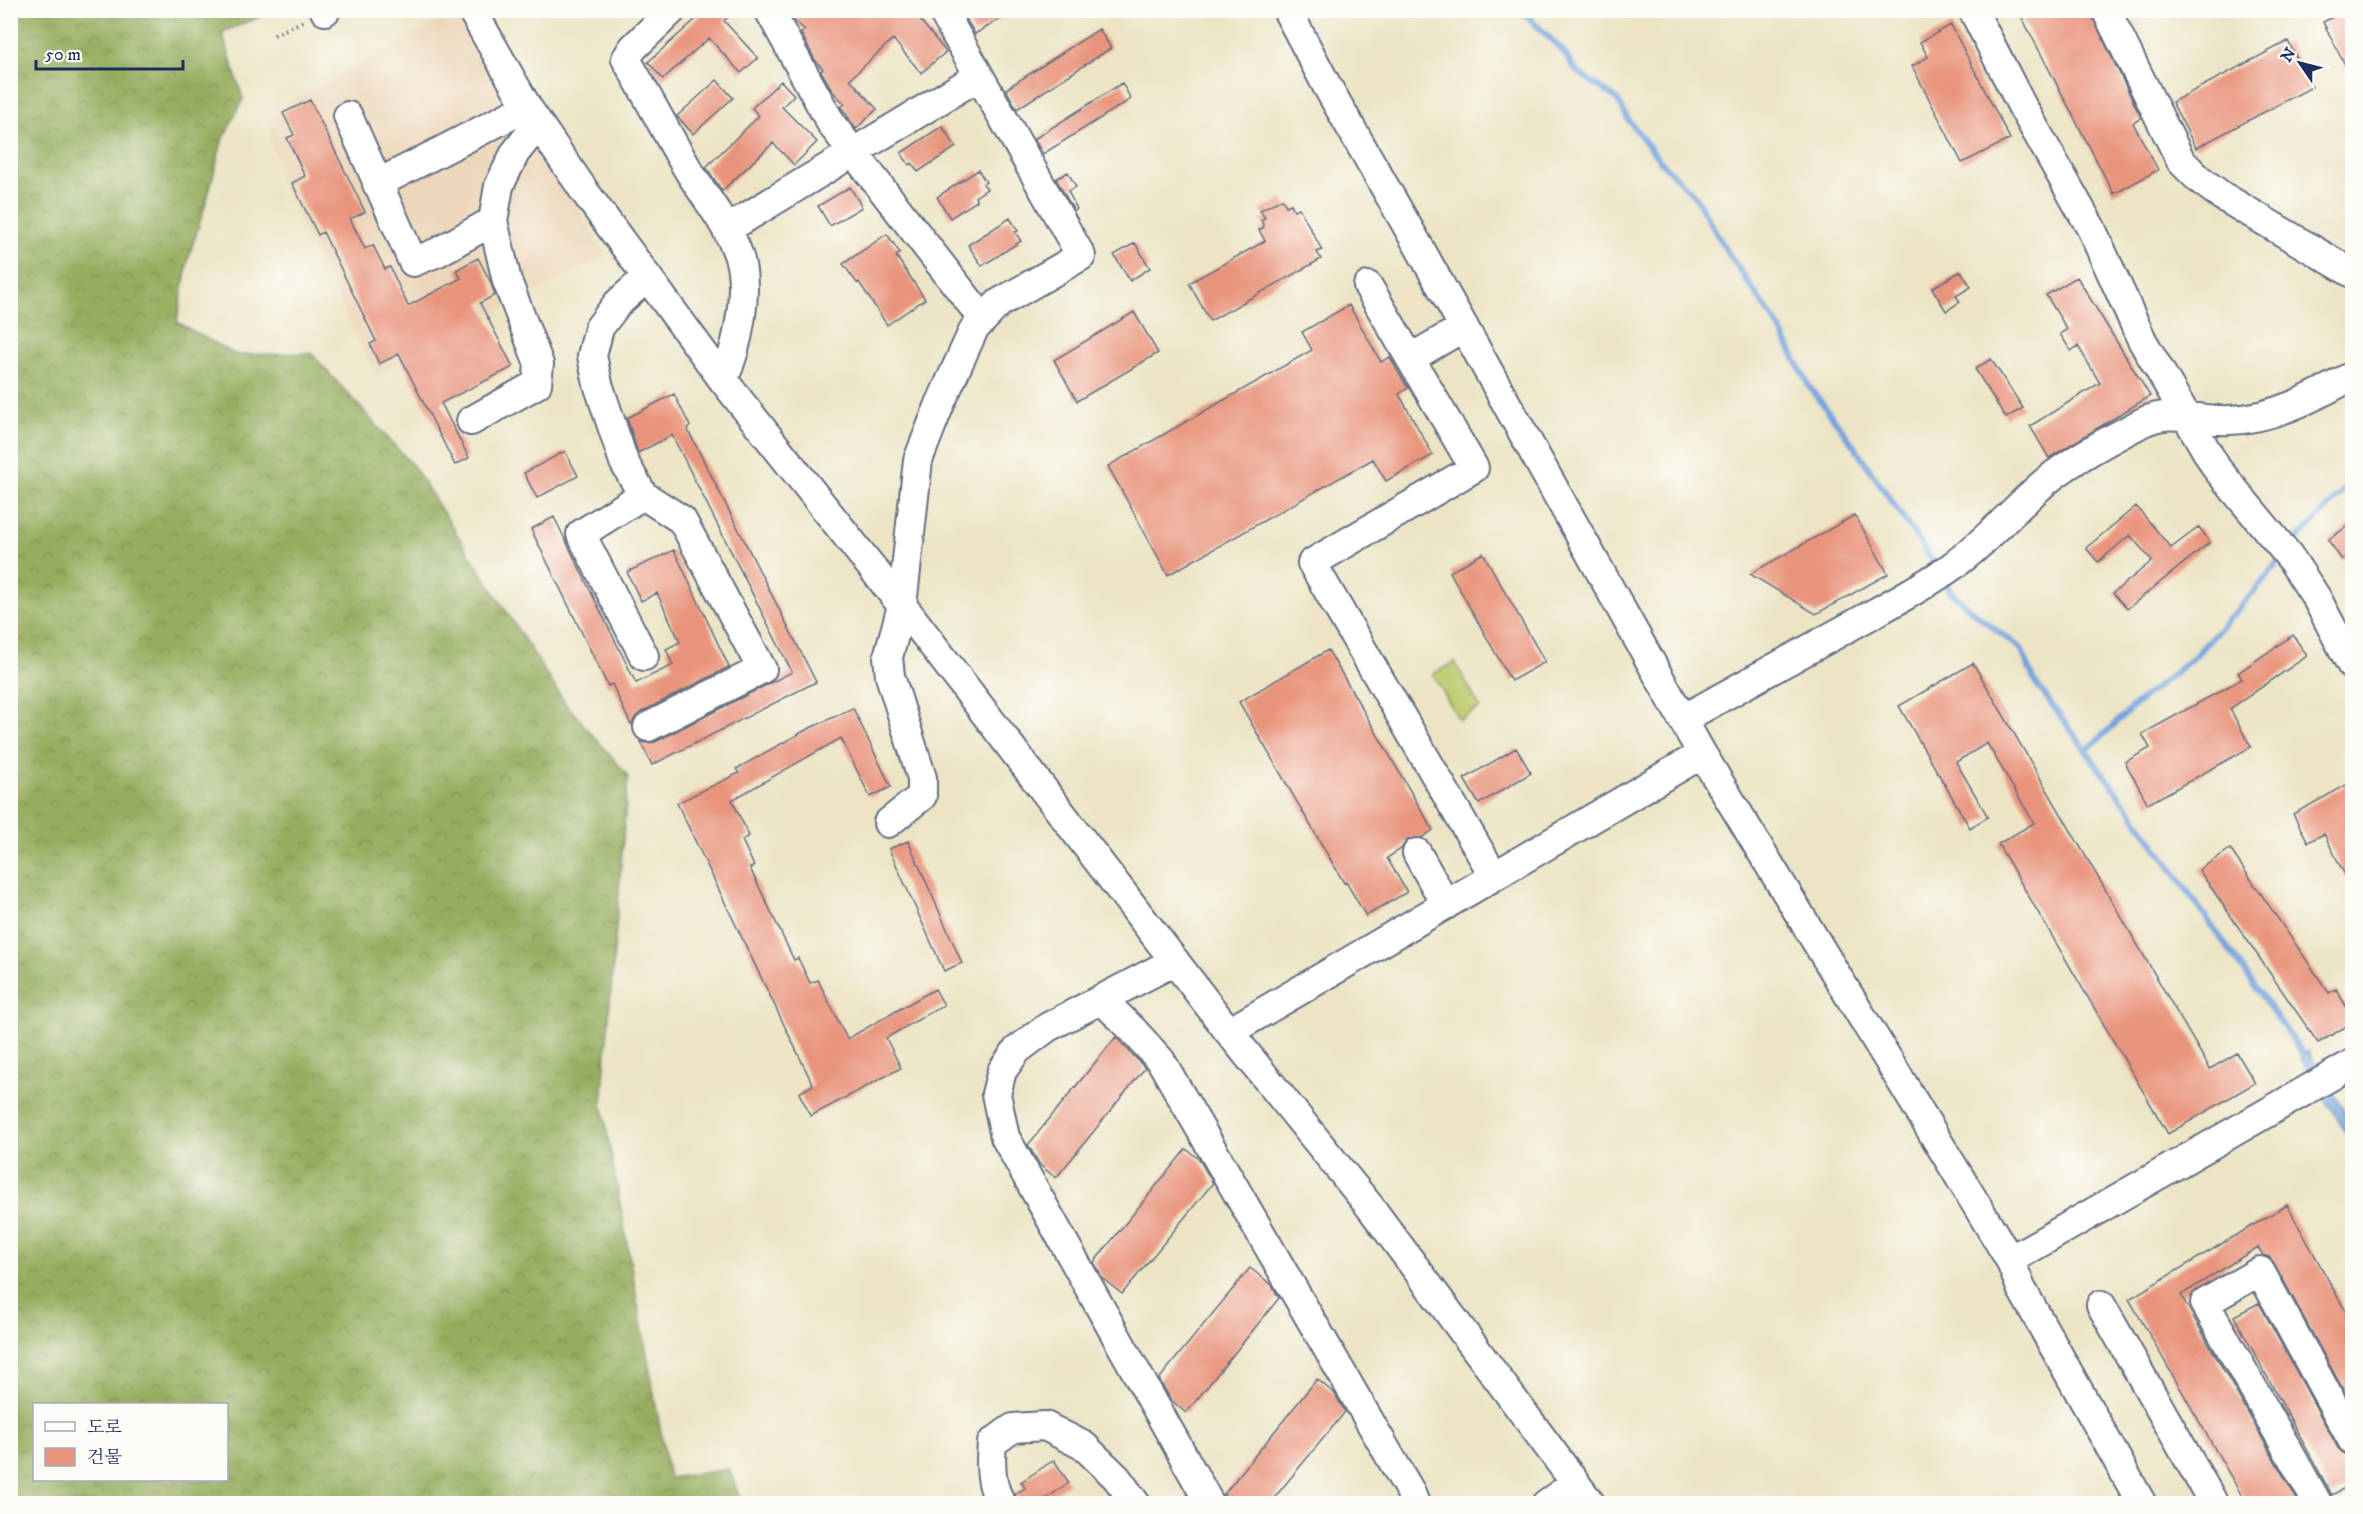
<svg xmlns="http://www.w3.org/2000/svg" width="2363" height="1514" font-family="'IM FELL DW Pica','Noto Serif KR',serif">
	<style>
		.built { fill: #ecd7ba }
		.forest { fill: url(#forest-crowns); stroke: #586e5e; stroke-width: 1.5; fill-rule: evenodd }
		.garden { fill: #bdc96a; stroke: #6c7c64; stroke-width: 1.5 }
		.water { fill: url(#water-ripples); stroke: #47699e; stroke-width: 1.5 }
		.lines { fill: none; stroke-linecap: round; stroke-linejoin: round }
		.stream { stroke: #73a3dd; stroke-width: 6 }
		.building { fill: #e9957e }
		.minor-casing { stroke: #646e82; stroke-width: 32 }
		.path { stroke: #646e82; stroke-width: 4; stroke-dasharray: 1.5 4.5; stroke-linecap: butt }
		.minor { stroke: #fff; stroke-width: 28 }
	</style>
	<defs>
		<pattern id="forest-crowns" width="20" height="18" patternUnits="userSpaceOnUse" patternTransform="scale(1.5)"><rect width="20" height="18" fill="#96ad5e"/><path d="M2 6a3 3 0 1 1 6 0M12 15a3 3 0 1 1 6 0" fill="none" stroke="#7a8d51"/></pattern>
		<pattern id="water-ripples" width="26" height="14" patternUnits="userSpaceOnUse" patternTransform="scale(1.5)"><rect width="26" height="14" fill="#73a3dd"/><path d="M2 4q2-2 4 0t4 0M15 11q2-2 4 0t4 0" fill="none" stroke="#5e85b6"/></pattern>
	</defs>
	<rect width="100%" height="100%" fill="#fdfcf7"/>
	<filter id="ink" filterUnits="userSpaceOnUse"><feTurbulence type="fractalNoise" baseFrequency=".0167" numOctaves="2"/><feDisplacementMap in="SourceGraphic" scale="12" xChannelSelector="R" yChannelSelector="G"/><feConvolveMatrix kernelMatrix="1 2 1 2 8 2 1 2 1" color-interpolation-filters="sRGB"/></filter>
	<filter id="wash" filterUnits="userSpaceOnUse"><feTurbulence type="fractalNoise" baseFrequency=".008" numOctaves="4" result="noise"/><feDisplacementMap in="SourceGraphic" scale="24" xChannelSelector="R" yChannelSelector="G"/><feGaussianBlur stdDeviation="1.35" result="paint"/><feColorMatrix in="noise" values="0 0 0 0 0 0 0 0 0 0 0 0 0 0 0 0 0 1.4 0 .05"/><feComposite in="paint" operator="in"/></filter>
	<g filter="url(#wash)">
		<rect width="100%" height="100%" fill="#ece4c4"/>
		<!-- built -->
		<path class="built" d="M 457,11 L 606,256 L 376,375 L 280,181 L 269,132 L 281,108 Z"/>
		<!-- forest -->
		<path class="forest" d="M 10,11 L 270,11 L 262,16 L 222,32 L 243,99 L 222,141 L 210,189 L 188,260 L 177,322 L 236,355 L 311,353 L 414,467 L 565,703 L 628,776 L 602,1103 L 669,1478 L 729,1469 L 742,1503 L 11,1503 ZM 34,1404 L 226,1404 L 226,1480 L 34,1480 Z"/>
		<!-- garden -->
		<path class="garden" d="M 1455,662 L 1480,708 L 1459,720 L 1433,674 Z"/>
		<!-- water -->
		<path class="water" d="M 2308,1051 L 2352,1123 L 2352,1143 L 2300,1057 Z"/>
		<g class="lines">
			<!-- stream -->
			<path class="stream" d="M 1517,10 L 1530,19 L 1562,50 L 1576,71 L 1617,99 L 1629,121 L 1660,161 L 1695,196 L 1726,250 L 1780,329 L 1809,386 L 1849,439 L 1937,567
				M 2290,547 L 2352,482
				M 1945,581 L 1949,590 L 1973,612 L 2021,649 L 2035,682 L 2133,814 L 2307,1060
				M 2086,751 L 2136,704 L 2195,656 L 2260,585 L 2280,559"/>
		</g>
		<g id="blocks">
			<!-- building -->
			<path class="building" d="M 706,10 L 735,10 L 724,21 L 758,58 L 741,73 L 709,38 L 663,79 L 648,62 Z
				M 788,10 L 912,10 L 946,52 L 921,73 L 893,39 L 850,79 L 877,109 L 856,129 L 841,107 L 845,104 L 833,92 L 821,71 L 823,69 L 815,60 L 801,33 L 805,30 L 793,20 Z
				M 980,10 L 1015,10 L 975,34 L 966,19 Z
				M 2018,10 L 2089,10 L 2141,118 L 2133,123 L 2158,170 L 2114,194 Z
				M 2345,11 L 2352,25 L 2352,78 L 2323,22 Z
				M 1951,25 L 2010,139 L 1962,163 L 1912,66 L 1928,57 L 1920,42 Z
				M 1099,29 L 1111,48 L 1017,109 L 1006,89 Z
				M 2288,41 L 2312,87 L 2196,148 L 2172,102 Z
				M 717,80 L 733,98 L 693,134 L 677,116 Z
				M 781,81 L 794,95 L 782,107 L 817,142 L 794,165 L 773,143 L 722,191 L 706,167 L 759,116 L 752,108 Z
				M 1122,83 L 1131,99 L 1043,154 L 1034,139 Z
				M 310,100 L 365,212 L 350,219 L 365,249 L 373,245 L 385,269 L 390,267 L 408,306 L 461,278 L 456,270 L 478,258 L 490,281 L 495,295 L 480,303 L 513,367 L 441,403 L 469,458 L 455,465 L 399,354 L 379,364 L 370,344 L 376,341 L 323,232 L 318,235 L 292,183 L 305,176 L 287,138 L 294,135 L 283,113 Z
				M 942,126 L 956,147 L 918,172 L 912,163 L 909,165 L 901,153 Z
				M 978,170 L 986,182 L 983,184 L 987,189 L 975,197 L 977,201 L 950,218 L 937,197 Z
				M 1068,172 L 1076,187 L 1068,191 L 1077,209 L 1074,211 L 1056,179 Z
				M 850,187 L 862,207 L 830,226 L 818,206 Z
				M 1282,199 L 1286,206 L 1291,204 L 1294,210 L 1299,208 L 1322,250 L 1317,252 L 1321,259 L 1210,321 L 1189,283 L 1265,241 L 1259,230 L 1264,227 L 1261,220 L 1265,218 L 1260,210 Z
				M 1010,218 L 1018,231 L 1015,232 L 1021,241 L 982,266 L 968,245 Z
				M 887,234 L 900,253 L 896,256 L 925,299 L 887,325 L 859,282 L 857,283 L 843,264 Z
				M 1135,243 L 1150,268 L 1130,281 L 1114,255 Z
				M 1961,271 L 1971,287 L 1956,296 L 1960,302 L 1946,311 L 1932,288 Z
				M 2077,277 L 2150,396 L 2049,458 L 2030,426 L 2100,383 L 2078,346 L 2071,351 L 2060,334 L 2067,329 L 2046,295 Z
				M 1349,305 L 1381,362 L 1390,357 L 1399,373 L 1408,388 L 1399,394 L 1433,455 L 1386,481 L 1373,459 L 1168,575 L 1108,466 L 1312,350 L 1302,332 Z
				M 1134,312 L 1158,353 L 1077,401 L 1054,360 Z
				M 1991,359 L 2023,408 L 2006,418 L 1975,369 Z
				M 674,394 L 690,426 L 687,428 L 816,682 L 652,765 L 641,742 L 648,743 L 655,742 L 792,672 L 672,435 L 638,453 L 627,418 Z
				M 565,451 L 578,476 L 537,498 L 524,473 Z
				M 2136,506 L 2171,548 L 2199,527 L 2210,542 L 2127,609 L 2113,593 L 2152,561 L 2130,535 L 2098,562 L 2086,548 Z
				M 1855,515 L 1888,574 L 1816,614 L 1750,574 Z
				M 554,517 L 636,683 L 673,665 L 666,649 L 680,642 L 657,593 L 641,601 L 627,572 L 674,550 L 729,667 L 641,712 L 635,718 L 632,724 L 630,723 L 612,684 L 608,686 L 531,529 Z
				M 2352,523 L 2352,552 L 2342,560 L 2328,540 Z
				M 1483,553 L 1545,662 L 1511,681 L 1450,572 Z
				M 2293,635 L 2307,656 L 2230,709 L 2251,747 L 2148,804 L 2125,762 L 2150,748 L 2142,734 L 2242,679 L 2238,673 Z
				M 1328,650 L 1433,830 L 1421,838 L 1408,839 L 1401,849 L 1387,858 L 1407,892 L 1366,916 L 1346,882 L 1344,883 L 1239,702 Z
				M 1973,663 L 2210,1069 L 2237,1053 L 2255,1083 L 2168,1134 L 1998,844 L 2034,823 L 1987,743 L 1956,762 L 1988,817 L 1970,828 L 1899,706 Z
				M 853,708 L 891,787 L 870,797 L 841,738 L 732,800 L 749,836 L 742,840 L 754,866 L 750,868 L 794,960 L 798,958 L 810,983 L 818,980 L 847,1039 L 935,989 L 944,1005 L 886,1038 L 901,1068 L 811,1116 L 799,1093 L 813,1085 L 677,803 L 739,773 L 736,769 L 806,730 Z
				M 1516,748 L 1531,773 L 1479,804 L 1464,779 Z
				M 2352,782 L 2352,889 L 2324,834 L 2308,842 L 2293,814 Z
				M 908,841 L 962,963 L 944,971 L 889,849 Z
				M 2230,849 L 2329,993 L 2336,989 L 2352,1016 L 2352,1023 L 2318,1043 L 2199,870 Z
				M 1116,1037 L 1145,1068 L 1056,1178 L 1040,1165 L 1028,1145 Z
				M 1186,1149 L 1199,1159 L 1213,1183 L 1122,1294 L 1102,1278 L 1094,1262 Z
				M 2287,1205 L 2352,1323 L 2352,1406 L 2274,1263 L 2269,1257 L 2263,1255 L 2258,1247 L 2181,1295 L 2299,1503 L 2246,1503 L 2129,1299 Z
				M 1250,1268 L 1272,1285 L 1279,1298 L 1186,1413 L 1171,1400 L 1159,1379 Z
				M 2259,1303 L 2338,1448 L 2344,1454 L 2352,1456 L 2352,1484 L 2332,1495 L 2234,1316 Z
				M 1317,1379 L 1335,1394 L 1345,1412 L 1270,1503 L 1226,1503 L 1224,1494 Z
				M 1054,1460 L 1069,1483 L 1039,1503 L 1018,1503 L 1015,1494 L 1025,1488 L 1021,1482 Z"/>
		</g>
	</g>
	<g filter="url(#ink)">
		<use href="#blocks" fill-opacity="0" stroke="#646e82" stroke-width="1.5"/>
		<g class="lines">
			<!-- minor casing -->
			<g class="minor-casing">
				<path id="minor" d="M 472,10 L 527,107 L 585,192 L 723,380 L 912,618 L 1229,1032 L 1371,1208 L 1591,1504
					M 672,10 L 633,48 L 626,59 C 647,95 666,132 687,168 C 704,196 727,223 738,254 C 750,287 738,349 723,380
					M 769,10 L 832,125 L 983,319
					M 1287,10 L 1327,86 L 1418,245 L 1702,754 L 2010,1260 L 2021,1288 L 2142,1504
					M 1973,10 L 2022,106 L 2091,228 L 2142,340 L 2217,469 L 2289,556 L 2316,597 L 2352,666
					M 2106,10 L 2181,161 L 2199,179 L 2222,196 L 2352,273
					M 325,11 L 326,10
					M 348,116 L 413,262 L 438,252 L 493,221
					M 377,184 L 527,107
					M 727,229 L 979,76
					M 647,277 L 617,304 L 599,328 L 592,356 L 598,384 L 624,462 L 643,495 L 682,520 L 762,669 L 648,727
					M 1368,286 L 1474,468 L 1312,563 L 1494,876
					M 1411,358 L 1464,327
					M 471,421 L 537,384 L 539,364 L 507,281 L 493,221 L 499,186 L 515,153 L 538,124
					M 643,495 L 581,534 L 644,656
					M 1683,719 C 1738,688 1794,657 1849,627 C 1883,608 1919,590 1951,567 C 1985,543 2013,510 2045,482 C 2073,459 2109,440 2141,423 C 2173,407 2198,422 2230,420 C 2275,418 2314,397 2352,376
					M 888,823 L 922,796 L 922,778 L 890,676 L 888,657 L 902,606 L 918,460 L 940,404 L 974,329 L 999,303 L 1081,256 L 942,10
					M 1417,853 L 1446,905
					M 1175,961 L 1048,1027 L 1017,1050 L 1002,1071 L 996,1094 L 1005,1137 L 1210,1504
					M 1101,999 L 1132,1029 L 1161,1061 L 1410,1491 L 1415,1504
					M 1229,1032 L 1702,754
					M 2010,1260 L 2352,1064
					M 2101,1305 L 2214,1504
					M 1002,1504 C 990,1487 990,1464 992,1443 L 1013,1428 L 1045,1426 L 1084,1446 L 1117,1478 L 1136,1504
					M 1546,1504 L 1576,1483
					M 2318,1504 L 2205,1303 L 2260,1271 L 2352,1440"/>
			</g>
			<!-- path -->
			<path class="path" d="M 274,35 L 306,20"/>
			<!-- minor -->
			<use href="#minor" class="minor"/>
		</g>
	</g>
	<!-- margin -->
	<rect width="2363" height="1514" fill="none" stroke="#fdfcf7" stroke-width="36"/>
	<!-- legend -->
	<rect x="33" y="1403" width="195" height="78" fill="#fdfcf7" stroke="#a3aaba" stroke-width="1.5"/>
	<rect x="45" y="1422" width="30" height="9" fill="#ffffff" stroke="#a3aaba" stroke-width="1.5"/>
	<text x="87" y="1433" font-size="18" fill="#1b2f5e">도로</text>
	<rect x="45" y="1448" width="30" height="18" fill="#e9957e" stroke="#a3aaba" stroke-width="1.5"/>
	<text x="87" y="1463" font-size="18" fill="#1b2f5e">건물</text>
	<!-- north arrow -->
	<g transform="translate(2300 63) rotate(305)" stroke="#fdfcf7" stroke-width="4.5" paint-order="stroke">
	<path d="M0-4.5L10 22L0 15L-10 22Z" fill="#1b2f5e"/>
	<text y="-9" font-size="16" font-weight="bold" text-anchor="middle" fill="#1b2f5e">N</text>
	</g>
	<!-- scale -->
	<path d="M36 60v9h147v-9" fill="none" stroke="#1b2f5e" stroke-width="3"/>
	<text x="45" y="60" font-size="18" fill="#1b2f5e" stroke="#fdfcf7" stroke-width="4.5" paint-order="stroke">50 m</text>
</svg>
